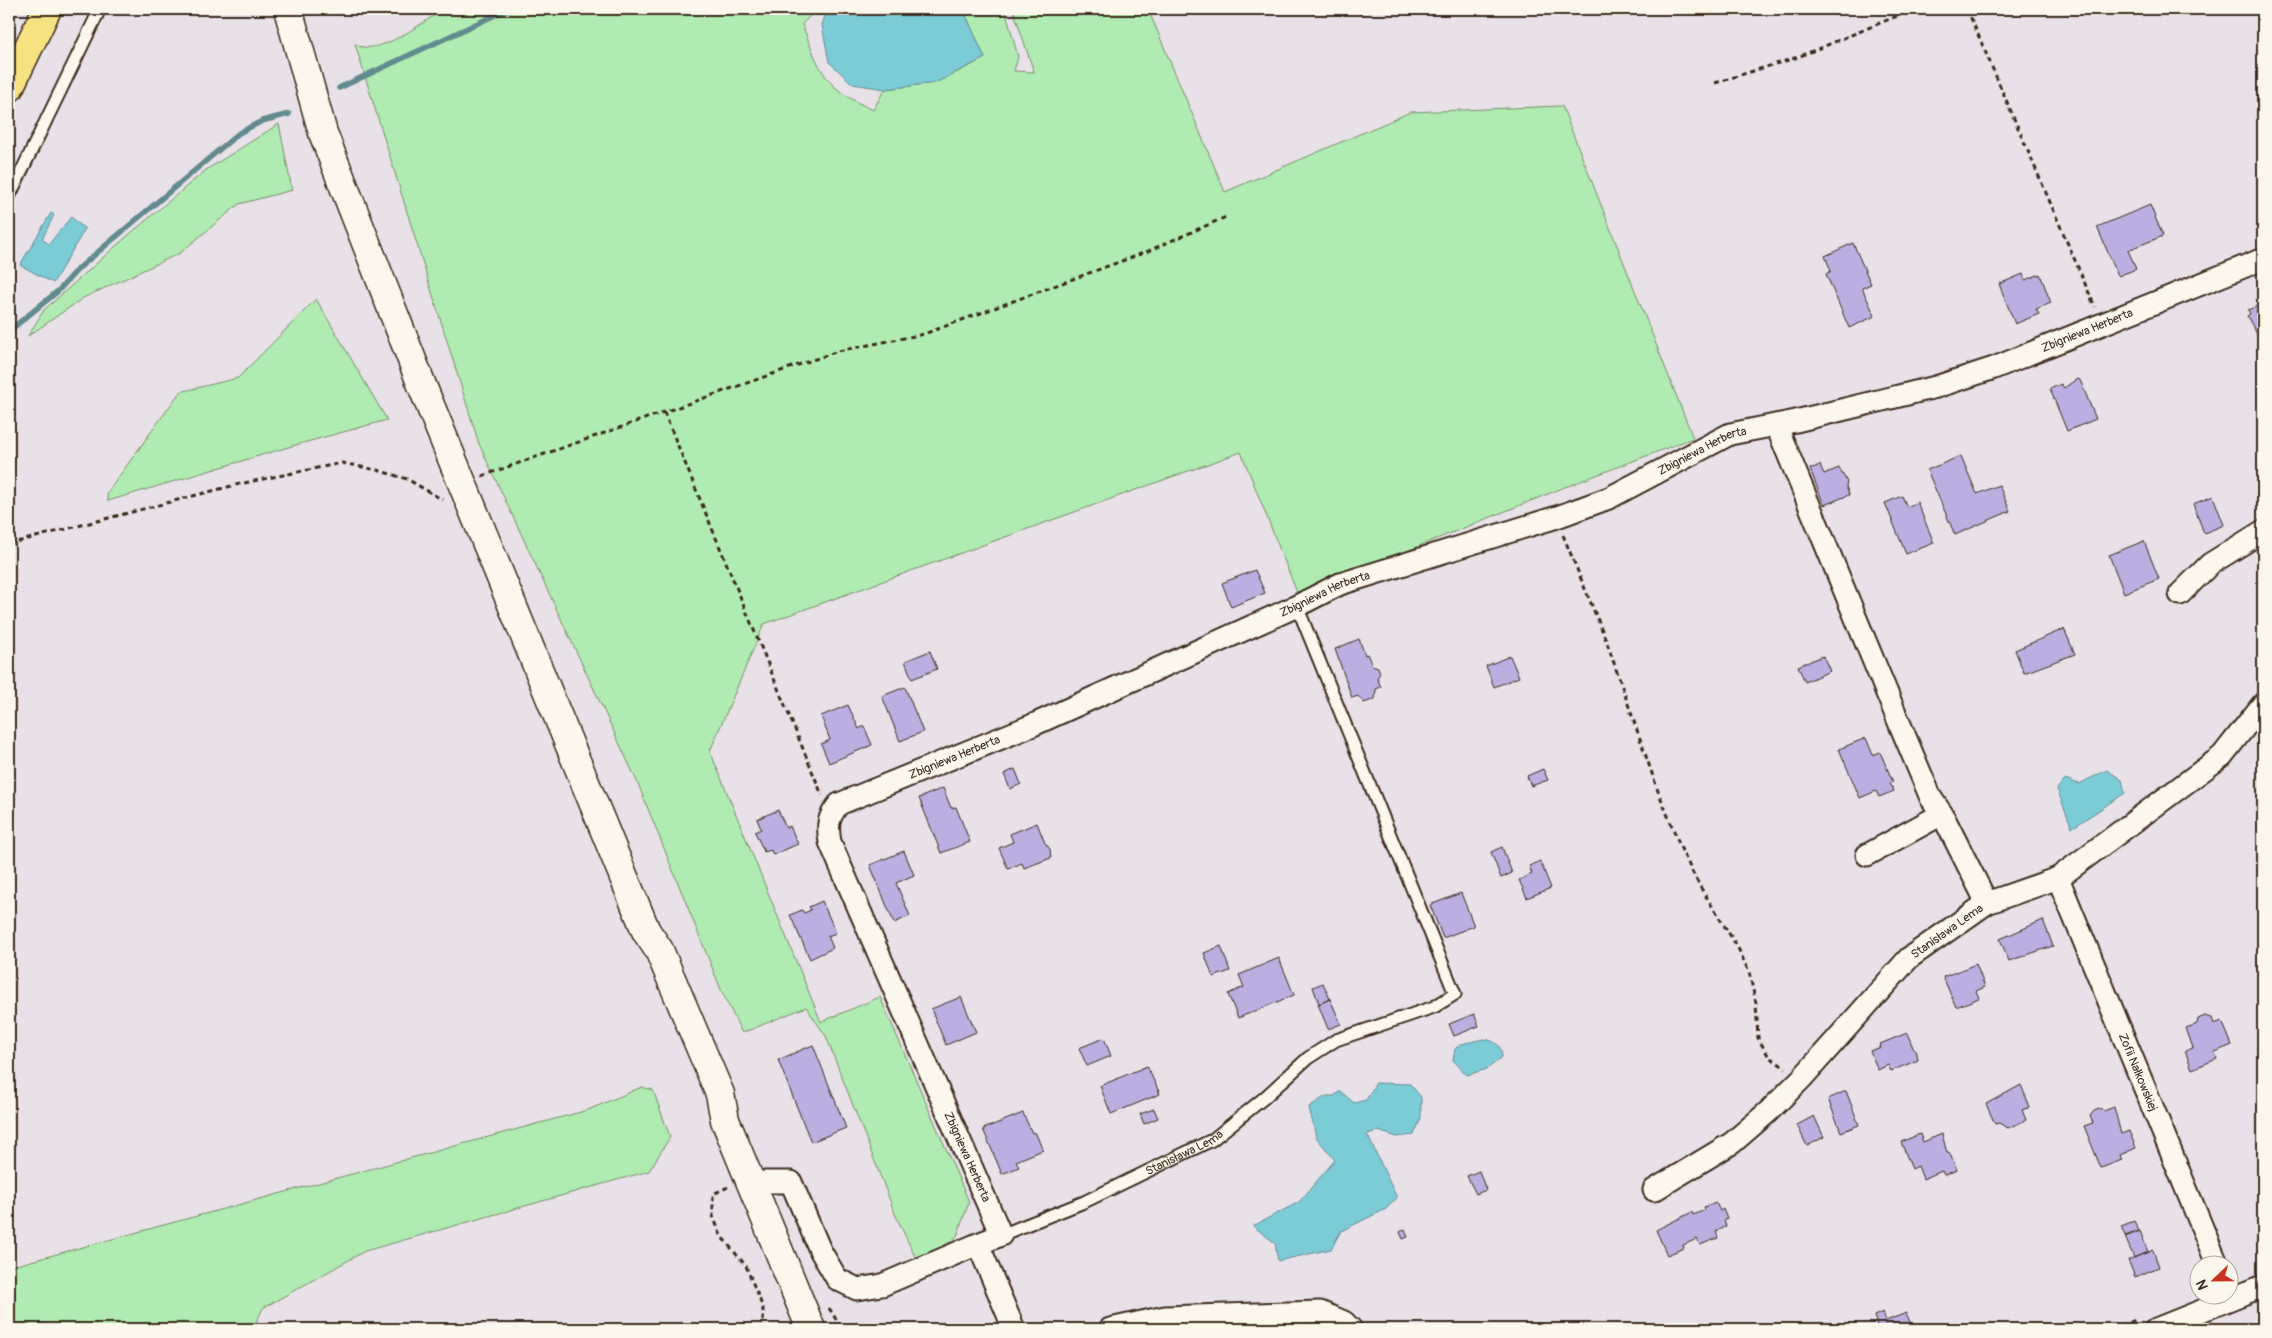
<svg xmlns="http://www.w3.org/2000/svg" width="2272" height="1338" font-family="Pangolin,sans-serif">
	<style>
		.green { fill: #b0ecb2; stroke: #768b68 }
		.water { fill: #7cccd8; stroke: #628b8e }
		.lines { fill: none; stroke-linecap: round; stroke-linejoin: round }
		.stream { stroke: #628b8e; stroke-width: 5.5 }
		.building { fill: #baafe0; stroke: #3b2a1e }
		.service-casing { stroke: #3b2a1e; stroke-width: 15 }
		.minor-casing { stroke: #3b2a1e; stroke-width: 25 }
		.secondary-casing { stroke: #3b2a1e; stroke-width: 31 }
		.primary-casing { stroke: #3b2a1e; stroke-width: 31 }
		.path { stroke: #3b2a1e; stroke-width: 3; stroke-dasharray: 5 4; stroke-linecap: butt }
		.service { stroke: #fbf7ec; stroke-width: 11 }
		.minor { stroke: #fbf7ec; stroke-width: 21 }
		.secondary { stroke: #fbf7ec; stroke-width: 28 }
		.primary { stroke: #f7e281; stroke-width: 28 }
		.labels { text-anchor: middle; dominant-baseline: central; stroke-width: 4; stroke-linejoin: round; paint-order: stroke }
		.street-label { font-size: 12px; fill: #3b2a1e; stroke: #fbf7ec }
	</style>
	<rect width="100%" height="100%" fill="#e8e1e8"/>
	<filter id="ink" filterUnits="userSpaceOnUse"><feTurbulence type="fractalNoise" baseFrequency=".02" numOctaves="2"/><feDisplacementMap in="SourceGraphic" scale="10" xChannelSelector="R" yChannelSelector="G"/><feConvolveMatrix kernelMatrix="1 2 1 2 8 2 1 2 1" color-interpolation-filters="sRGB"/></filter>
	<g filter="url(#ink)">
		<!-- green -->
		<path class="green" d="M 444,9 L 817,9 L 802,24 C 821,73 823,87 873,110 L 885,89 L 935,83 L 985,58 L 963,9 L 1005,9 L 1018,57 L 1014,71 L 1034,72 L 1013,9 L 1148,9 L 1225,192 L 1411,112 L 1562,106 L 1693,438 L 1560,489 L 1298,595 L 1241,452 L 764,624 L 710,751 L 821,1022 L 880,997 L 969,1202 L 957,1236 L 929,1259 L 918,1263 L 896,1216 L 826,1036 L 806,1007 L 742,1033 L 722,992 L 636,779 L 479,444 L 355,44 C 377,59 424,21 444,9 Z
			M 279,124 L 292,190 L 239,204 L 180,253 L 83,298 L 28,336 L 44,310 L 124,239 L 206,170 Z
			M 316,299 L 387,420 L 292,446 L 108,501 L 107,493 L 180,392 L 238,378 Z
			M 642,1087 L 653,1090 L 670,1137 L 649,1171 L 365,1251 L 263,1308 L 253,1329 L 9,1329 L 9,1267 L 588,1110 Z"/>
		<!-- water -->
		<path class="water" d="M 827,9 L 936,9 L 940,11 L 963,9 L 985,58 L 935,83 L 885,89 L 853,84 L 829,62 L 822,25 Z
			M 51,213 L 54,215 L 42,239 L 49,244 L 71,217 L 85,229 L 53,283 L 20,265 Z
			M 2107,770 L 2122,780 L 2125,793 L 2072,828 L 2057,789 L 2065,779 L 2079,784 Z
			M 1484,1039 C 1495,1041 1502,1045 1502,1057 L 1487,1069 L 1467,1075 L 1453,1060 L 1455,1049 L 1461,1044 Z
			M 1376,1083 L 1410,1084 L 1421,1097 L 1421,1118 L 1414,1135 L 1397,1137 L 1378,1131 L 1367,1134 L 1397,1198 L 1386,1209 L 1341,1231 L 1331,1249 L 1278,1261 L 1275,1243 L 1253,1226 L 1299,1202 L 1335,1160 L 1316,1137 L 1309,1107 L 1326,1096 L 1334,1096 L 1340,1091 L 1354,1103 L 1366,1100 Z"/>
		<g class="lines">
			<!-- stream -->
			<path class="stream" d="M 339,88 L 508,9
				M 9,331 L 58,291 L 79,268 L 239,133 L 262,121 L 289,114"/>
		</g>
		<!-- building -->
		<path class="building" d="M 2150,205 L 2163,236 L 2128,250 L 2136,269 L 2118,276 L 2097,227 Z
			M 1853,243 L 1871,284 L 1862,288 L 1875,316 L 1849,328 L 1826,274 L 1831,271 L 1825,256 Z
			M 2023,274 L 2025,280 L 2040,274 L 2051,303 L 2036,309 L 2039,314 L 2015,324 L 1999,284 Z
			M 2257,306 L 2260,314 L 2263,313 L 2263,340 L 2261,341 L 2247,316 L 2250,314 L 2248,310 Z
			M 2077,379 L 2080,380 L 2096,419 L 2067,431 L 2050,389 L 2061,384 L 2064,388 Z
			M 1961,456 L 1977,494 L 1999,485 L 2010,511 L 1955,535 L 1927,470 Z
			M 1820,465 L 1824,474 L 1839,468 L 1847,482 L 1846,486 L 1849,495 L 1824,505 L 1810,469 Z
			M 1902,496 L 1907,507 L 1917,502 L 1934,543 L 1906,554 L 1885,503 Z
			M 2213,496 L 2224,525 L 2204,533 L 2193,504 Z
			M 2144,541 L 2159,579 L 2124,593 L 2109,555 Z
			M 1255,570 L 1265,593 L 1231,607 L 1222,583 Z
			M 2064,629 L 2075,654 L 2024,673 L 2015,650 Z
			M 1359,639 L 1365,655 L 1367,654 L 1372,665 L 1378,667 L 1380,673 L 1377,678 L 1381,687 L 1376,689 L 1375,699 L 1364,703 L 1358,696 L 1352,698 L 1335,649 Z
			M 930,651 L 937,669 L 912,679 L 905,661 Z
			M 1510,656 L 1519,677 L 1494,687 L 1486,666 Z
			M 1823,656 L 1830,671 L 1805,682 L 1798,666 Z
			M 905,687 L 923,732 L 900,741 L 882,696 Z
			M 848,705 L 859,729 L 864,726 L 872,745 L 829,763 L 821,744 L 830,740 L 821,716 Z
			M 1866,738 L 1873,755 L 1880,752 L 1893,782 L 1890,783 L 1894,791 L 1879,797 L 1876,791 L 1860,798 L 1839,749 Z
			M 1015,769 L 1021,784 L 1010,789 L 1004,774 Z
			M 1543,769 L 1548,780 L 1531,786 L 1527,776 Z
			M 943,788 L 951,808 L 956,807 L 970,842 L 941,853 L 919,798 Z
			M 778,810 L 786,828 L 790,826 L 798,844 L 773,855 L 771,850 L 764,852 L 755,832 L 761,829 L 757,819 Z
			M 1037,823 L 1045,843 L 1050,849 L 1051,858 L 1024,868 L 1022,863 L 1008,869 L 999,848 L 1013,842 L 1010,834 Z
			M 1502,847 L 1512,873 L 1501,878 L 1491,852 Z
			M 904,851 L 914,875 L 896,883 L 910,916 L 894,923 L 870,865 Z
			M 1540,861 L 1551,888 L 1527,898 L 1519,880 L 1532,874 L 1529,866 Z
			M 1461,893 L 1474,926 L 1443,938 L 1430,905 Z
			M 822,901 L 836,933 L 828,936 L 833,948 L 810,959 L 790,915 L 802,910 L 804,913 L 811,910 L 809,907 Z
			M 2043,920 L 2053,946 L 2009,961 L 2000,939 Z
			M 1221,946 L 1230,971 L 1213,977 L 1204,953 Z
			M 1279,958 L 1294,995 L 1238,1018 L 1228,994 L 1244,987 L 1239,975 Z
			M 1976,964 L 1985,987 L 1976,991 L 1979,998 L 1956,1007 L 1943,977 Z
			M 1323,983 L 1330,999 L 1319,1004 L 1313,987 Z
			M 961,997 L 976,1032 L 946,1045 L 931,1009 Z
			M 1330,999 L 1341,1024 L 1328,1029 L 1318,1004 Z
			M 1474,1014 L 1479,1026 L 1454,1036 L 1449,1024 Z
			M 2205,1016 L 2212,1018 L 2214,1024 L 2222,1021 L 2232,1045 L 2215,1052 L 2217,1059 L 2192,1069 L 2185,1051 L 2193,1048 L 2186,1028 L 2197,1024 L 2198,1019 Z
			M 1907,1033 L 1914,1050 L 1916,1049 L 1918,1060 L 1891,1071 L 1888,1065 L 1878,1070 L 1870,1051 L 1881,1047 L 1880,1044 Z
			M 1104,1038 L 1111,1056 L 1087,1066 L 1079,1048 Z
			M 813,1045 L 846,1128 L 811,1142 L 778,1060 Z
			M 1147,1066 L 1160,1094 L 1111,1114 L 1100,1086 Z
			M 2021,1085 L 2030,1107 L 2022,1110 L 2026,1120 L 2008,1128 L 1999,1123 L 1995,1124 L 1986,1104 Z
			M 1846,1091 L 1859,1125 L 1841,1132 L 1828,1099 Z
			M 2114,1107 L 2121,1134 L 2129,1131 L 2136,1148 L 2120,1155 L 2122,1160 L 2101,1168 L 2084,1126 L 2093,1123 L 2090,1116 L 2094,1111 L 2099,1109 L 2104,1111 Z
			M 1154,1109 L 1158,1118 L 1144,1124 L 1140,1114 Z
			M 1023,1113 L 1032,1133 L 1035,1132 L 1043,1150 L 1016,1161 L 1019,1167 L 1002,1174 L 983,1129 Z
			M 1814,1116 L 1824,1137 L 1807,1146 L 1797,1125 Z
			M 1920,1134 L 1923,1142 L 1942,1134 L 1947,1153 L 1949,1152 L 1957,1170 L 1944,1175 L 1942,1171 L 1923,1179 L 1918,1166 L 1912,1169 L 1901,1142 Z
			M 1479,1171 L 1486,1190 L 1476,1194 L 1467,1176 Z
			M 1716,1203 L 1720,1211 L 1723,1209 L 1727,1219 L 1724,1220 L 1726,1227 L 1716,1231 L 1718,1238 L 1700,1245 L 1697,1239 L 1683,1245 L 1684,1248 L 1667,1255 L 1656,1230 L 1692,1212 L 1693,1215 L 1705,1210 L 1704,1207 Z
			M 2134,1221 L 2139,1231 L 2125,1236 L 2121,1226 Z
			M 1405,1229 L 1408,1237 L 1403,1239 L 1400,1232 Z
			M 2140,1231 L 2148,1252 L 2134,1258 L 2125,1237 Z
			M 2153,1250 L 2159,1267 L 2135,1277 L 2128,1260 Z
			M 1883,1312 L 1886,1321 L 1906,1313 L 1913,1329 L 1866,1329 L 1877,1325 L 1874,1316 Z
			M 2263,1324 L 2263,1329 L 2251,1329 Z"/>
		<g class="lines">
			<!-- service casing -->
			<g class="service-casing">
				<g id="service">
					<path d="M 9,197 L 100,9"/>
					<path id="s1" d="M 1001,1235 L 1084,1202 L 1212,1140 L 1264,1098 L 1308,1058 L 1336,1040 L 1434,1007 L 1455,994 L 1297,606"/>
				</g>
			</g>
			<!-- minor casing -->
			<g class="minor-casing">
				<g id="minor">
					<path d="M 1776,425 C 1828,549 1878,674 1931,798 L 1942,814 L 1987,903"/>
					<path d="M 2180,594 L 2210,564 L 2263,531"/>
					<path d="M 1867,855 L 1942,814"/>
					<path id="s2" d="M 2058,878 L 2218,1266"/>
					<path d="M 750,1182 L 791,1182 L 820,1250 L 837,1279 L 857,1289 L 882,1285 L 978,1244"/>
					<path id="s3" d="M 1654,1190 L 1732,1143 L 1769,1111 L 1802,1078 L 1909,958 L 1987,903 L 2058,878 L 2222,756 L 2263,704"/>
					<path id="s4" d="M 1014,1329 L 978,1244 L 1001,1235 L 830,842 C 827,825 828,817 839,804 L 1033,725 L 1297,606 L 1340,584 L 1557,517 L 1609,498 L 1730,434 L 1796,421 L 1936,387 L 1994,368 L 2263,259"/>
					<path d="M 1110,1329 L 1165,1317 L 1320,1312 L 1344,1322 L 1351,1329"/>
					<path d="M 2156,1329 L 2263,1286"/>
				</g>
			</g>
			<!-- secondary casing -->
			<g class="secondary-casing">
				<path id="secondary" d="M 288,9 L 323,133 L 423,388 L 646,931 L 659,950 L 720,1094 L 725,1120 L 811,1329"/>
			</g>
			<!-- primary casing -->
			<g class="primary-casing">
				<path id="primary" d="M 9,88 L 47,9"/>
			</g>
			<!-- path -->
			<path class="path" d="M 1967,9 L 2095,307
				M 1715,83 L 1798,57 L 1914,9
				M 664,412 L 822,795
				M 482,476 L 838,351 L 924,334 L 1146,252 L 1228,216
				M 1563,535 L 1606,640 L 1658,791 L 1682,851 L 1699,885 L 1738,948 L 1749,972 L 1756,1003 L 1758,1038 L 1769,1057 L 1786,1068
				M 9,544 L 239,484 L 342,463 L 377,470 L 407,479 L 443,500
				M 728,1187 L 713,1194 L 713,1216 L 721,1236 L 746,1266 L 763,1308 L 763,1329
				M 829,1308 L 842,1329
				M 2113,1329 L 2138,1319"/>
			<!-- service -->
			<use href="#service" class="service"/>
			<!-- minor -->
			<use href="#minor" class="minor"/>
			<!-- secondary -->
			<use href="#secondary" class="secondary"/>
			<!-- primary -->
			<use href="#primary" class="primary"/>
		</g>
	</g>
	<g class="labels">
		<!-- street labels -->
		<g class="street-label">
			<text stroke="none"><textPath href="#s4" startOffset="1926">Zbigniewa Herberta</textPath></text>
			<text stroke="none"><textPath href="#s4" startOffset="1521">Zbigniewa Herberta</textPath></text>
			<text stroke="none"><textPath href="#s4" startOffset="1116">Zbigniewa Herberta</textPath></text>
			<text stroke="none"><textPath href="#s4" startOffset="711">Zbigniewa Herberta</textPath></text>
			<text stroke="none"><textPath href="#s3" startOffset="394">Stanisława Lema</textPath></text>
			<text stroke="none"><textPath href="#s2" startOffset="210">Zofii Nałkowskiej</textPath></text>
			<text stroke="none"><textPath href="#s1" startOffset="201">Stanisława Lema</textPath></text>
			<text transform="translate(967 1157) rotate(66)">Zbigniewa Herberta</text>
		</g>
	</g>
	<!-- margin -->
	<rect width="2272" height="1338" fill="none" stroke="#fbf7ec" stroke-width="30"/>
	<rect x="15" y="15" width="2242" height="1308" fill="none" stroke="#3b2a1e" stroke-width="2" filter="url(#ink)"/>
	<!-- north arrow -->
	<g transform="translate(2214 1280) rotate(248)"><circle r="24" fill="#fbf7ec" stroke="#aea59a"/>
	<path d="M0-4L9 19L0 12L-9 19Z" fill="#c8321e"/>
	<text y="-8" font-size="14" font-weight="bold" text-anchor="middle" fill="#3b2a1e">N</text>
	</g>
</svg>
